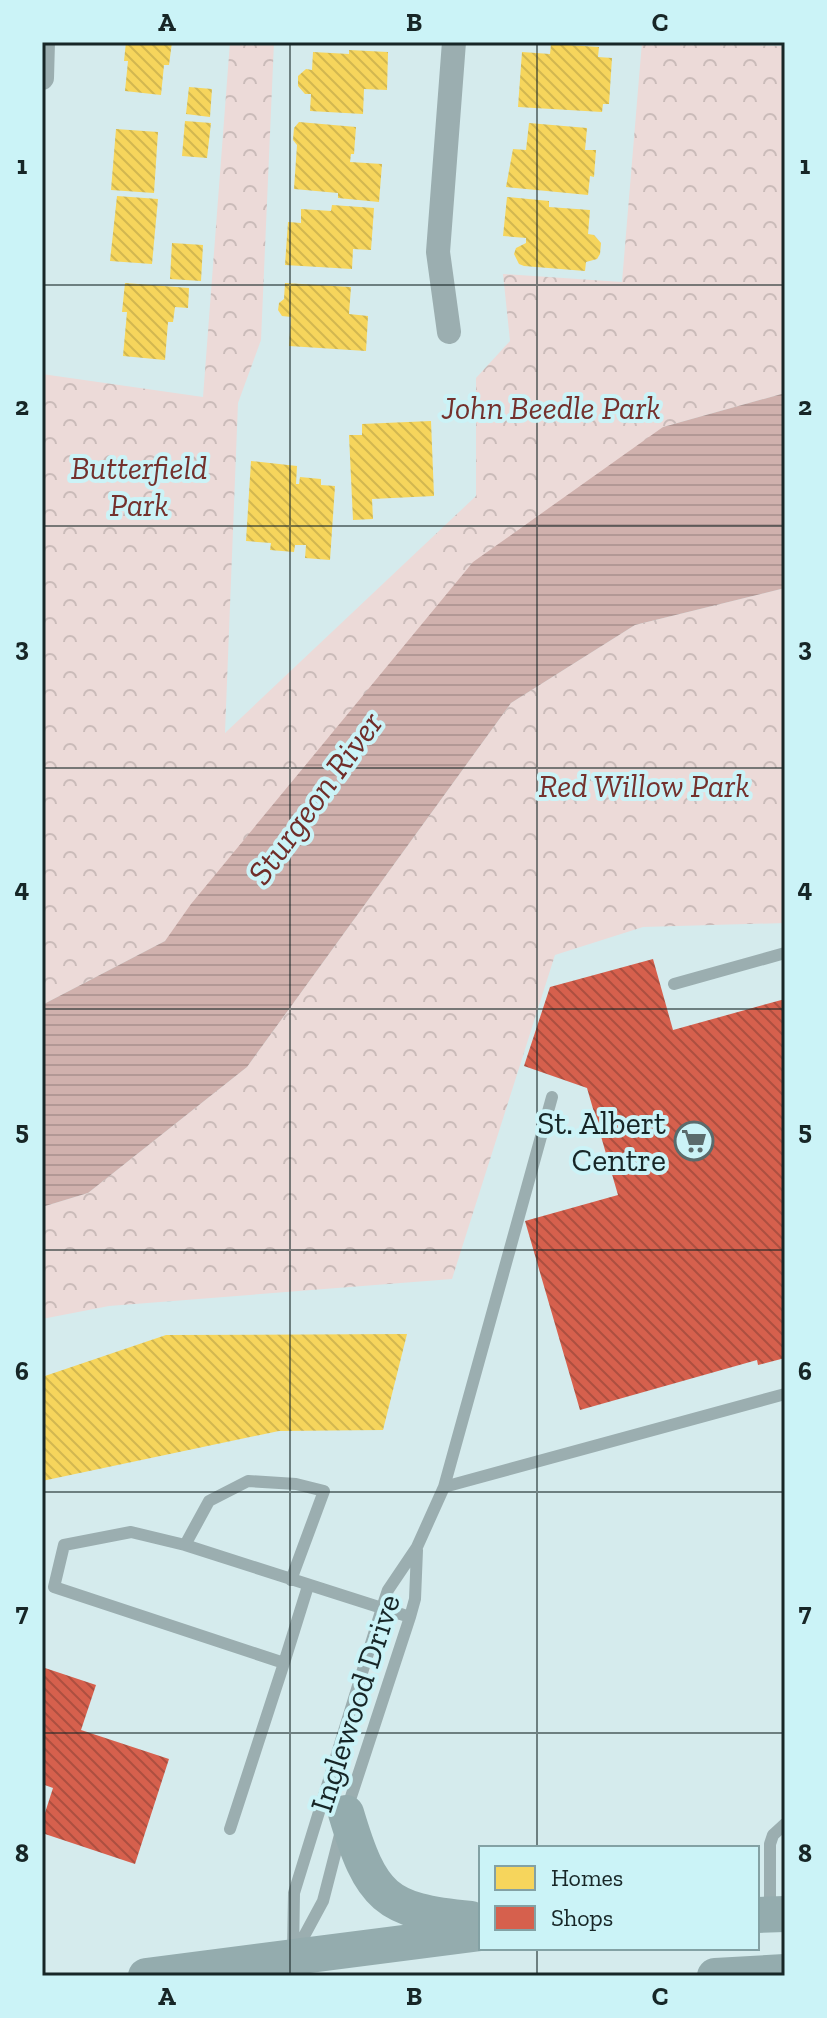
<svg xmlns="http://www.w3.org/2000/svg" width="827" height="2018" font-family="'Zilla Slab',serif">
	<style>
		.forest { fill: url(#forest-crowns) }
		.water { fill: url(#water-rules) }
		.homes { fill: url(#homes-back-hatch) }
		.shops { fill: url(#shops-back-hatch) }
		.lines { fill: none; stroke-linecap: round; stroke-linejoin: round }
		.lane { stroke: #9baeb0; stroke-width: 12 }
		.street { stroke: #9baeb0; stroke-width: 24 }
		.secondary { stroke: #94acae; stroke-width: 36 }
		.grid { fill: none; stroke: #172627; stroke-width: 2; stroke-opacity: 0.55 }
		.labels { text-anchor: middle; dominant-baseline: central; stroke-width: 8; stroke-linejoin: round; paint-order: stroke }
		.park-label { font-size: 32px; font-style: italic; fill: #74312d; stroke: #cbf3f7 }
		.poi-label { font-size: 32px; fill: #172627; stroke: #cbf3f7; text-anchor: end }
		.street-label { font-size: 32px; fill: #172627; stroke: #cbf3f7 }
		.water-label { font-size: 34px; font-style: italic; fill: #702d29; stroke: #cbf3f7 }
		.neatline { fill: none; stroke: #172627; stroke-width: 3 }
		.grid-label { font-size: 26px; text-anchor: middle; font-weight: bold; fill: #172627 }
	</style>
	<defs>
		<pattern id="forest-crowns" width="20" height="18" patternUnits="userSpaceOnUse" patternTransform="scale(2)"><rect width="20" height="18" fill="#ecdad8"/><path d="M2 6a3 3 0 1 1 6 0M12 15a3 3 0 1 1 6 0" fill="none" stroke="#cabbb9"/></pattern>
		<pattern id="water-rules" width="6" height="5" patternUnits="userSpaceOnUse" patternTransform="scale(2)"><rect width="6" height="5" fill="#d0b1ad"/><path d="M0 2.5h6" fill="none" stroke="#b29895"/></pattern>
		<pattern id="homes-back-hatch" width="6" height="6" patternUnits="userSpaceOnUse" patternTransform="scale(2)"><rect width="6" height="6" fill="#f6d55c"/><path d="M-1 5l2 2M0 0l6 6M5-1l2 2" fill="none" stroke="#d2b750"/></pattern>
		<pattern id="shops-back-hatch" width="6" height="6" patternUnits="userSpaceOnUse" patternTransform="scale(2)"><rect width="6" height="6" fill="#d6604d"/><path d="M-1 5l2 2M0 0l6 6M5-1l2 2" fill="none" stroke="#ad4f40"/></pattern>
	</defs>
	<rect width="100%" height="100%" fill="#d5ebed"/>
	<!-- forest -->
	<path class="forest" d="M 230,42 L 274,42 L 261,340 L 238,403 L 225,733 L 476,496 L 476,378 L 510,341 L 503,274 L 622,282 L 642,42 L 785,46 L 785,393 L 663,427 L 165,941 L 42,1005 L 42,374 L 203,397 Z
		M 785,588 L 785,923 L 643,927 L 555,955 L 452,1279 L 109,1306 L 42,1319 L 42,1207 L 88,1193 L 247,1067 L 511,703 L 635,625 Z"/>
	<!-- water -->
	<path class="water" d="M 785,393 L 785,588 L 635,625 L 511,703 L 247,1067 L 88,1193 L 42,1207 L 42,1005 L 165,941 L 191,904 L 473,562 L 663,427 Z"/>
	<!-- homes -->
	<path class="homes" d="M 126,42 L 172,42 L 169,65 L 164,65 L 161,95 L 125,91 L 128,61 L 124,61 Z
		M 551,44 L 599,47 L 598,57 L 612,58 L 609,104 L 603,104 L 602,112 L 518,107 L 522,52 L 550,54 Z
		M 349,50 L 388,52 L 387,90 L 364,89 L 363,114 L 310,111 L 311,94 L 305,94 L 298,86 L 298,76 L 306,69 L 312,70 L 313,52 L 349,54 Z
		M 189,87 L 212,89 L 210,117 L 186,114 Z
		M 185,121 L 211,123 L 207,158 L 182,156 Z
		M 299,122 L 356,127 L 354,154 L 351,154 L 350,162 L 382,164 L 379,202 L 338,198 L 338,193 L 294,189 L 297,145 L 293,140 L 294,128 Z
		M 529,123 L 587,128 L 585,150 L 596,150 L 594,177 L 590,176 L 588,195 L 506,187 L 513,149 L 526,150 Z
		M 116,129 L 158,132 L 154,193 L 111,190 Z
		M 117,196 L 158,199 L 152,264 L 110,261 Z
		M 507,197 L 549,201 L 549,207 L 590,210 L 588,234 L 594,235 L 601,243 L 600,254 L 597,259 L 586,262 L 585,271 L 524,266 L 519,264 L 514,254 L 516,248 L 526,243 L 526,238 L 503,236 Z
		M 332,205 L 374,208 L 371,250 L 353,249 L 352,269 L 285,265 L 288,222 L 301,223 L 301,209 L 331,211 Z
		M 172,243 L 203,245 L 201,281 L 170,279 Z
		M 125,283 L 189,288 L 188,308 L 175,307 L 173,322 L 168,322 L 165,360 L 123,356 L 127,312 L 122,312 Z
		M 285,283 L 351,287 L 349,314 L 368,316 L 366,351 L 289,346 L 291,317 L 282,316 L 278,310 L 279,303 L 284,299 Z
		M 431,421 L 434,496 L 372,499 L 373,519 L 353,520 L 349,435 L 362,435 L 362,424 Z
		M 251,461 L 297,466 L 296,484 L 299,484 L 300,477 L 321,479 L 321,485 L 335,486 L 330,560 L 305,558 L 306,545 L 295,545 L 294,552 L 270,550 L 271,543 L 246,541 Z
		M 407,1334 L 383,1430 L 279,1431 L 42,1481 L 42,1377 L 166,1335 Z"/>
	<!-- shops -->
	<path class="shops" d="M 653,959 L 673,1030 L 785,999 L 785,1358 L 758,1365 L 757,1360 L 580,1410 L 525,1221 L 618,1195 L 587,1088 L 524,1066 L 550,987 Z
		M 42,1667 L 96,1685 L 81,1730 L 169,1759 L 135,1864 L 42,1833 L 42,1822 L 53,1788 L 42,1784 Z"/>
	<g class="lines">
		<!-- lane -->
		<path class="lane" d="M 674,984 L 785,953
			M 444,1487 L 552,1097
			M 185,1545 L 209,1501 L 248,1481 L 296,1484 L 324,1491 L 291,1580
			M 284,1663 L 308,1586
			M 347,1809 L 410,1617 L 415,1599 L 417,1550
			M 230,1829 L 284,1663 L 54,1587 L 64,1545 L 131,1532 L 185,1545 L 410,1617
			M 770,1911 L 770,1844 L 773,1835 L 785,1824
			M 296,1951 L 323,1901 L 341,1831
			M 293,1953 L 294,1893 L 382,1608 L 388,1590 L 417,1547 L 444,1487 L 785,1394"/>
		<!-- street -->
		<path class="street" d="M 42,78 L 43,42
			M 449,332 L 438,252 L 454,42"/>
		<!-- secondary -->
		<path class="secondary" d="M 346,1813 C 371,1897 385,1911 471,1919
			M 757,1915 L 785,1914
			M 146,1976 L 481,1933
			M 715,1976 L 785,1972"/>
	</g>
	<!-- grid -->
	<path class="grid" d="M 290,42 L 290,1976M 537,42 L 537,1848M 42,285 L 785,285M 42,526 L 785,526M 42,768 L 785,768M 42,1009 L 785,1009M 42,1250 L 785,1250M 42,1492 L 785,1492M 42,1733 L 785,1733M 537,1948 L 537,1976"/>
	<!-- icons -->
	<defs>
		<g id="supermarket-ring" transform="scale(2)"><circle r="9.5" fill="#cbf3f7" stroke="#5a6b6c" stroke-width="1.5"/><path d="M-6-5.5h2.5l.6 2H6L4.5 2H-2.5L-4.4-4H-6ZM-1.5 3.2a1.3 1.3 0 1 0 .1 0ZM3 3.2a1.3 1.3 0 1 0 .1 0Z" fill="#5a6b6c"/></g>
	</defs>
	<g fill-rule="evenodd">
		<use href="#supermarket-ring" x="694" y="1141"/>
	</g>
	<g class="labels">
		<!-- park labels -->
		<g class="park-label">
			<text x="551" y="408">John Beedle Park</text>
			<text x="139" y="468">Butterfield<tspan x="139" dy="37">Park</tspan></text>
			<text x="644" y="786">Red Willow Park</text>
		</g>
		<!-- poi labels -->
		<g class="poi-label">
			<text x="666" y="1123">St. Albert<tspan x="666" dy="37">Centre</tspan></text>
		</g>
		<!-- street labels -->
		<g class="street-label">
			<text transform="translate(355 1703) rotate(-72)">Inglewood Drive</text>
		</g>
		<!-- water labels -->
		<g class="water-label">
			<text transform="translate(315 798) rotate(-54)">Sturgeon River</text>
		</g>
	</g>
	<!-- border -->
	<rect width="827" height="2018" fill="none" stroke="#cbf3f7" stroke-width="88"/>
	<!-- legend -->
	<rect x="479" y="1846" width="280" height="104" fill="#cbf3f7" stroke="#83a1a4" stroke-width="2"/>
	<rect x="495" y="1866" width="40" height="24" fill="#f6d55c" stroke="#83a1a4" stroke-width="2"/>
	<text x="551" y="1886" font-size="24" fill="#172627">Homes</text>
	<rect x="495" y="1906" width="40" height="24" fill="#d6604d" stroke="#83a1a4" stroke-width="2"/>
	<text x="551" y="1926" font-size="24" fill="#172627">Shops</text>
	<rect x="44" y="44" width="739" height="1930" class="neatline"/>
	<g class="grid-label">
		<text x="167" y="31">A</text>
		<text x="414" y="31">B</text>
		<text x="660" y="31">C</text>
		<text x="22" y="174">1</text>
		<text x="805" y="174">1</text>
		<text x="22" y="415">2</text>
		<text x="805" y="415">2</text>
		<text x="22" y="656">3</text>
		<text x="805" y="656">3</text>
		<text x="22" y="897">4</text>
		<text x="805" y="897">4</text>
		<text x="22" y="1139">5</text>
		<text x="805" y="1139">5</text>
		<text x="22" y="1380">6</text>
		<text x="805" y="1380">6</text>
		<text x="22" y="1621">7</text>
		<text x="805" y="1621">7</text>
		<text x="22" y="1862">8</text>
		<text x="805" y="1862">8</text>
		<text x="167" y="2005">A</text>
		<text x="414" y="2005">B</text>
		<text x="660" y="2005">C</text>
	</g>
</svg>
